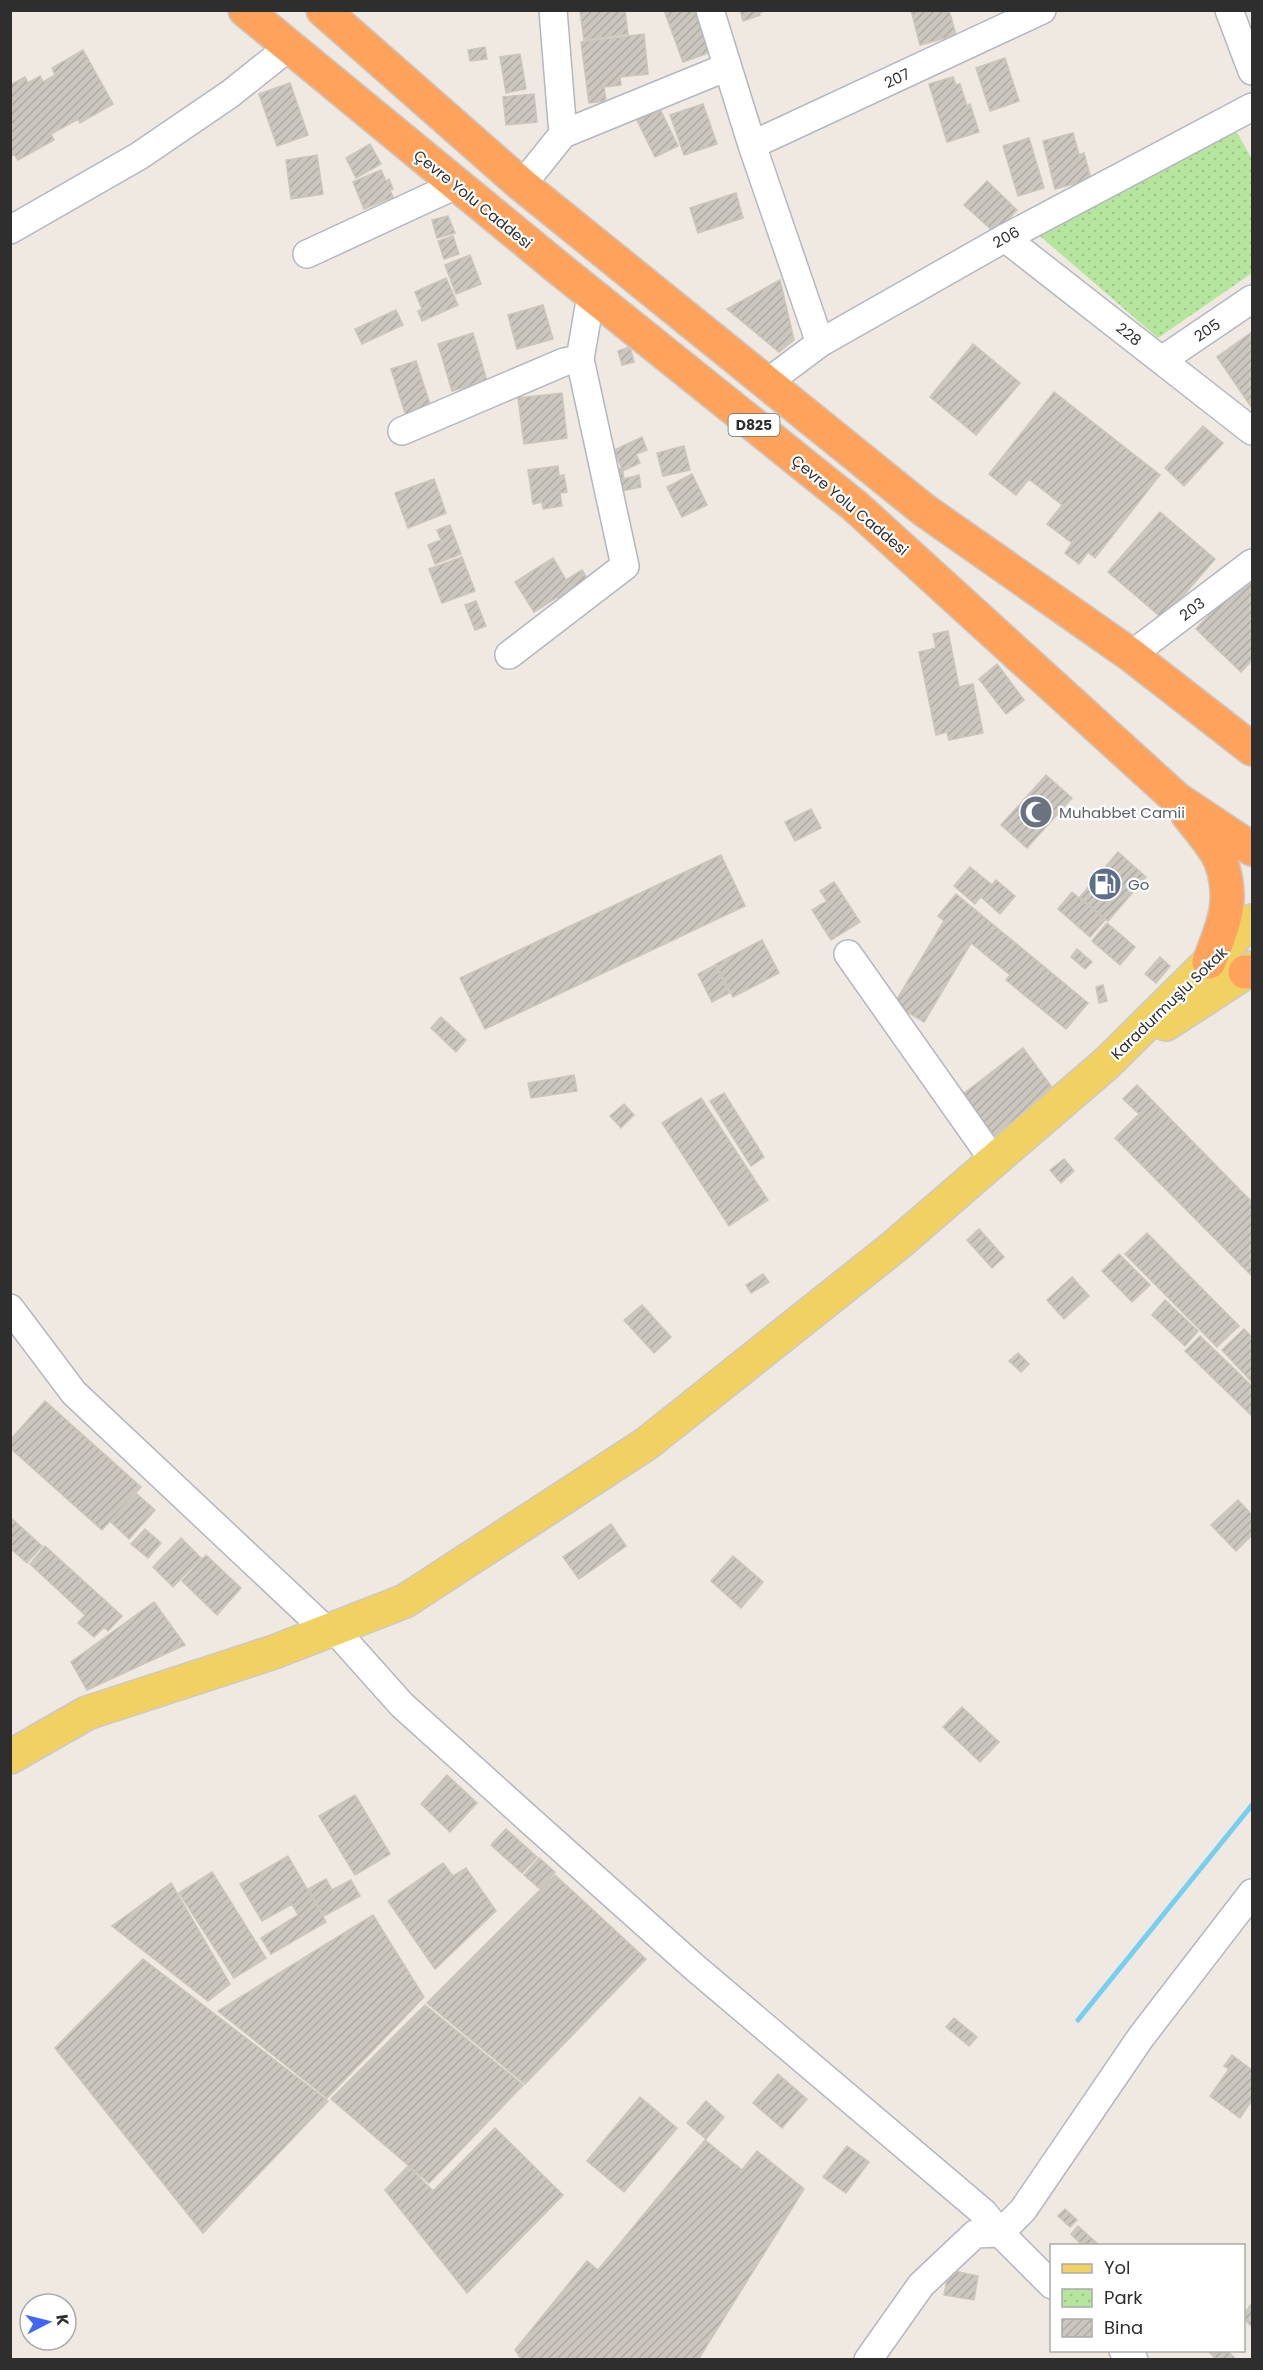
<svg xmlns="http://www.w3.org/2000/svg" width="1263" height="2370" font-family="Poppins,sans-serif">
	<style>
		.park { fill: url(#park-dots) }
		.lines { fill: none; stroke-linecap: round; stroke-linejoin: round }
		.stream { stroke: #75cff0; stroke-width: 5 }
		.building { fill: url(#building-hatch); stroke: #cbc5ba; stroke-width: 1.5 }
		.minor-casing { stroke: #b4b7c1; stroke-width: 30 }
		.major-casing { stroke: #c9c9c9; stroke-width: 36 }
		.highway-casing { stroke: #c9c9c9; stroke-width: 36 }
		.minor { stroke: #fff; stroke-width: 27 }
		.major { stroke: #f2d163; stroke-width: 33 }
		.highway { stroke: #ffa35c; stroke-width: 33 }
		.labels { text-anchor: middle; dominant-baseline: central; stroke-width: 4.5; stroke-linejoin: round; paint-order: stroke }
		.shield { fill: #fff; stroke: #6d6d6d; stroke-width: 1.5 }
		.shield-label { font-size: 14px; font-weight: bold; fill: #2e2e2e }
		.street-label { font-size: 15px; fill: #2e2e2e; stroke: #fff }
		.worship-label { font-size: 15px; fill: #5b616d; stroke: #fff; text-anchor: start }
		.service-label { font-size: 15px; fill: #4e5e75; stroke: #fff; text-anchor: start }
	</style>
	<defs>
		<pattern id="park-dots" width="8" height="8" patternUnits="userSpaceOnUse" patternTransform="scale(1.5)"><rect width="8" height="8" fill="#b6e59e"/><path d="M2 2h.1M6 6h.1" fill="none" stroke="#9dc588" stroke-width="1.8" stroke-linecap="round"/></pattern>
		<pattern id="building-hatch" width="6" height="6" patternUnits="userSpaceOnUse" patternTransform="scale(1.5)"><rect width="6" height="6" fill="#cbc7bf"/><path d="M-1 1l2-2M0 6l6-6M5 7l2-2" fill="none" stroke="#afaba4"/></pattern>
	</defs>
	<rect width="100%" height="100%" fill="#efe9e1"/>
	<!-- park -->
	<path class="park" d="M 1236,131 L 1252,159 L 1252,273 L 1158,338 L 1040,236 Z"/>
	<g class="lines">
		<!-- stream -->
		<path class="stream" d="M 1078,2020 L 1252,1805"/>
	</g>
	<!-- building -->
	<path class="building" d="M 580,10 L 625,10 L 628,34 L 584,40 Z
		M 664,10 L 700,10 L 714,51 L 683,62 Z
		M 740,10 L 766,10 L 759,13 L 760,15 L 743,21 Z
		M 911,10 L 949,10 L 956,35 L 920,45 Z
		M 644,34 L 648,74 L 620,77 L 621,85 L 604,87 L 606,101 L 589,103 L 581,42 Z
		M 485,47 L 487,59 L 470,61 L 468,50 Z
		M 83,50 L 113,104 L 80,123 L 78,119 L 51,134 L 54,140 L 18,160 L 14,154 L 10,157 L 10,85 L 25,77 L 28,83 L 40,76 L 43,82 L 55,75 L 52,68 Z
		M 520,54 L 526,89 L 506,93 L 500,57 Z
		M 1005,58 L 1019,101 L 990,111 L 976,68 Z
		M 953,77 L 956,85 L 960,84 L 967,106 L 970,104 L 979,132 L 947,142 L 929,84 Z
		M 290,83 L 308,135 L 277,146 L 259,94 Z
		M 534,94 L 537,122 L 506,125 L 503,97 Z
		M 703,104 L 717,144 L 684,155 L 670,115 Z
		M 660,109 L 678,146 L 655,157 L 637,120 Z
		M 1073,133 L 1079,155 L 1084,153 L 1091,179 L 1055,189 L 1043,141 Z
		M 1029,138 L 1044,188 L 1018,196 L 1003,146 Z
		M 370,144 L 381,164 L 356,178 L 346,158 Z
		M 317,155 L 323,194 L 291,199 L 286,160 Z
		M 381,170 L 386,181 L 389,179 L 393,189 L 390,190 L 393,197 L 364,209 L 353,182 Z
		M 987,181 L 1017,210 L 995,233 L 964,205 Z
		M 736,193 L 743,218 L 698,233 L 690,208 Z
		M 448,216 L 455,233 L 437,238 L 432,220 Z
		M 453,236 L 459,254 L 444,259 L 438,241 Z
		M 470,255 L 481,284 L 456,294 L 445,265 Z
		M 446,278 L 458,305 L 422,321 L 418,311 L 422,309 L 415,292 Z
		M 780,280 L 794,340 L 779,352 L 727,309 Z
		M 543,305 L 553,339 L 517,349 L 508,315 Z
		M 396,310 L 403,325 L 362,344 L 355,329 Z
		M 1252,332 L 1252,408 L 1217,357 Z
		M 473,333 L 487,381 L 452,391 L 438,344 Z
		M 973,344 L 1020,383 L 976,435 L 930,397 Z
		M 630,347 L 634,362 L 622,365 L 618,351 Z
		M 416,361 L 431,407 L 406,416 L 391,369 Z
		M 1054,392 L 1160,475 L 1095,558 L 1088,552 L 1079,564 L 1065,553 L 1072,543 L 1047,524 L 1062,505 L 1029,479 L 1016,495 L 989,474 Z
		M 562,393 L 567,438 L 524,444 L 518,398 Z
		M 1203,426 L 1223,443 L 1184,486 L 1165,468 Z
		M 642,437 L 647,450 L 636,454 L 640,463 L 623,471 L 614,450 Z
		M 684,446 L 690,470 L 663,476 L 657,453 Z
		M 558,466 L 559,476 L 564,475 L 567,492 L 560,493 L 562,506 L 543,509 L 542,502 L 533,504 L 528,470 Z
		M 622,468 L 624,479 L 639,475 L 641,487 L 612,493 L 608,472 Z
		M 692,474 L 707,505 L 682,517 L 667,487 Z
		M 434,479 L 446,513 L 408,528 L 395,493 Z
		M 1160,512 L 1215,559 L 1163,619 L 1108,572 Z
		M 450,525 L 461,554 L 435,564 L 428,545 L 441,540 L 437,530 Z
		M 462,557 L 475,591 L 442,603 L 429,569 Z
		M 553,558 L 566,580 L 582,570 L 590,583 L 562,601 L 559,596 L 534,612 L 515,582 Z
		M 1246,577 L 1252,583 L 1252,660 L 1241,672 L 1196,629 Z
		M 476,601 L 486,626 L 475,630 L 465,605 Z
		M 948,631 L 959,687 L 973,684 L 983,733 L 949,740 L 947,732 L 936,735 L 919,652 L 936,648 L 933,634 Z
		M 997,664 L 1024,700 L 1006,714 L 979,679 Z
		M 1046,775 L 1072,798 L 1027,848 L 1001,825 Z
		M 811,809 L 821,828 L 795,841 L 785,822 Z
		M 1118,852 L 1146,877 L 1108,921 L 1080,897 Z
		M 721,855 L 745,906 L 485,1029 L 460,978 Z
		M 970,867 L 991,884 L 975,904 L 954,886 Z
		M 996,880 L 1015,896 L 1000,914 L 982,898 Z
		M 834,882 L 860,922 L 831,940 L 812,910 L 827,901 L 820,891 Z
		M 1072,892 L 1105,920 L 1090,937 L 1058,909 Z
		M 956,894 L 1088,1003 L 1066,1029 L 1006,980 L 1010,975 L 971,943 L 924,1022 L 894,1004 L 944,921 L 938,916 Z
		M 1107,923 L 1135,947 L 1120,965 L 1092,941 Z
		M 762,940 L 779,973 L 733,997 L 716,964 Z
		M 1077,949 L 1092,962 L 1085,969 L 1071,957 Z
		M 1160,957 L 1170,966 L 1156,983 L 1145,974 Z
		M 715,965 L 729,993 L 712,1002 L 698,974 Z
		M 1103,985 L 1107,1001 L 1099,1003 L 1096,987 Z
		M 441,1017 L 466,1040 L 456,1052 L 431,1028 Z
		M 1023,1048 L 1054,1090 L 989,1140 L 958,1098 Z
		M 574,1075 L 577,1091 L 531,1098 L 528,1083 Z
		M 1137,1085 L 1252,1202 L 1252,1276 L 1115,1138 L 1139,1114 L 1123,1099 Z
		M 724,1093 L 764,1157 L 751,1166 L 710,1101 Z
		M 701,1098 L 768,1200 L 729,1226 L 662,1123 Z
		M 624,1104 L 634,1115 L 621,1128 L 610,1116 Z
		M 1064,1159 L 1074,1171 L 1061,1183 L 1050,1170 Z
		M 979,1229 L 1004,1257 L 992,1268 L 967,1240 Z
		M 1147,1233 L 1239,1326 L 1217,1347 L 1125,1254 Z
		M 1119,1254 L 1150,1285 L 1132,1302 L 1102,1271 Z
		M 763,1274 L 769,1282 L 751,1293 L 746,1285 Z
		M 1072,1277 L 1089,1296 L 1064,1319 L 1047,1300 Z
		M 1165,1300 L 1198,1331 L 1185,1346 L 1152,1315 Z
		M 642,1305 L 671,1337 L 654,1353 L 624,1320 Z
		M 1244,1329 L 1252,1337 L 1252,1382 L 1222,1350 Z
		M 1200,1336 L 1252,1386 L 1252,1416 L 1185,1351 Z
		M 1018,1353 L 1029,1364 L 1021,1372 L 1009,1361 Z
		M 45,1401 L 141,1487 L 102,1530 L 10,1448 L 10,1440 Z
		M 137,1494 L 155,1510 L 129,1539 L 111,1522 Z
		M 1238,1500 L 1252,1515 L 1252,1535 L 1236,1551 L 1211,1525 Z
		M 11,1518 L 42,1546 L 27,1563 L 10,1548 Z
		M 611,1524 L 626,1546 L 579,1579 L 563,1557 Z
		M 145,1529 L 161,1543 L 148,1558 L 131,1544 Z
		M 181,1538 L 201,1558 L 173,1587 L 153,1567 Z
		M 45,1546 L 122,1616 L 108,1631 L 104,1627 L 94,1637 L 78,1623 L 85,1615 L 30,1564 Z
		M 206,1555 L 241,1588 L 217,1615 L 182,1581 Z
		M 733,1556 L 763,1582 L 741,1608 L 711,1581 Z
		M 154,1602 L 185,1645 L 87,1690 L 71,1662 Z
		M 962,1707 L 999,1742 L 980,1762 L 943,1727 Z
		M 447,1775 L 477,1803 L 450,1832 L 421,1804 Z
		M 355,1795 L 390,1854 L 355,1875 L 319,1816 Z
		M 506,1829 L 537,1857 L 522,1873 L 491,1845 Z
		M 288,1856 L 326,1922 L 271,1954 L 261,1938 L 298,1915 L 292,1904 L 262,1921 L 240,1884 Z
		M 539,1858 L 555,1872 L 540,1889 L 524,1875 Z
		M 443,1863 L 453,1876 L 466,1868 L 496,1911 L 435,1969 L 388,1901 Z
		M 212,1872 L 266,1958 L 234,1978 L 179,1893 Z
		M 555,1875 L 646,1959 L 525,2084 L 427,2003 Z
		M 326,1879 L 332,1890 L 351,1880 L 360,1896 L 324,1916 L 308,1889 Z
		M 171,1883 L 230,1984 L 208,2001 L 112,1926 Z
		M 373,1915 L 424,1997 L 327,2098 L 218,2011 Z
		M 143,1959 L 328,2101 L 203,2233 L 55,2048 Z
		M 425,2005 L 523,2085 L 429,2183 L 331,2099 Z
		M 954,2018 L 977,2037 L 969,2046 L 946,2027 Z
		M 1232,2055 L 1252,2070 L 1252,2100 L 1240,2118 L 1210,2096 L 1229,2069 L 1224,2066 Z
		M 778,2074 L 807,2099 L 782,2128 L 753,2103 Z
		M 640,2097 L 677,2128 L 624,2192 L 587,2161 Z
		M 706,2101 L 724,2117 L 706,2139 L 687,2123 Z
		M 495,2128 L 563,2195 L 467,2293 L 385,2190 L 408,2166 L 433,2191 Z
		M 705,2140 L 742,2170 L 757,2151 L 804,2189 L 698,2360 L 522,2360 L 515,2350 L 587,2261 L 598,2270 Z
		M 847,2146 L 869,2162 L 846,2193 L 823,2177 Z
		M 1065,2209 L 1077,2220 L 1070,2227 L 1058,2216 Z
		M 1078,2226 L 1100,2246 L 1083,2246 L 1071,2234 Z
		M 949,2270 L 978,2276 L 974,2300 L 944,2295 Z
		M 1252,2303 L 1252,2327 L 1244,2319 L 1244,2314 Z
		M 1207,2350 L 1226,2350 L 1237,2360 L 1217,2360 Z"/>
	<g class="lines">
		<!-- minor casing -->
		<g class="minor-casing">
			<path id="minor" d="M 710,10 L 752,145 L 820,343
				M 1229,10 L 1252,71
				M 563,134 L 727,67
				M 752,145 L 1042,10
				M 522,185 L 563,134 L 553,10
				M 10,230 L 139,156 L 230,94 L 289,47
				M 1005,238 L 1252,431
				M 307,254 L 456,185
				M 1162,360 L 1252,299
				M 768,382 L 820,343 L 1005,238 L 1252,107
				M 402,431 L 564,362 L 580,359
				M 509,655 L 625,566 L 580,359 L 591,295
				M 1131,655 L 1252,563
				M 848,954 L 994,1161
				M 10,1308 L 74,1393 L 327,1631
				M 334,1629 L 402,1705 L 534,1824 L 693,1966 L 984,2213 L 1000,2233 L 1052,2285
				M 1123,2350 L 1134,2360
				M 868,2360 L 921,2285 L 975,2234 L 1000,2233 L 1023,2210 L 1141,2037 L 1252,1893"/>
		</g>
		<!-- major casing -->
		<g class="major-casing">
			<path id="major" d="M 1166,1024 L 1252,968
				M 10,1757 L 87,1713 L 274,1652 L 405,1601 L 646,1444 L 895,1246 L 1107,1063 L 1209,962 L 1252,921"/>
		</g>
		<!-- highway casing -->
		<g class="highway-casing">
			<path id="highway" d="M 245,10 L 556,266 L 855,506 L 1177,799 L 1252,849
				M 323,10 L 522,185 L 924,510 L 1131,655 L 1252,749
				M 1188,815 C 1198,828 1216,848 1221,862 C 1235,901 1223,926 1209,962
				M 1245,972 L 1252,972"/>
		</g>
		<!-- minor -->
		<use href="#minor" class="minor"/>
		<!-- major -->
		<use href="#major" class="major"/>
		<!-- highway -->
		<use href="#highway" class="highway"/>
	</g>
	<!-- icons -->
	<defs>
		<g id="mosque-disc" transform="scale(1.725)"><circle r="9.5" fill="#6b7280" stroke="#fff"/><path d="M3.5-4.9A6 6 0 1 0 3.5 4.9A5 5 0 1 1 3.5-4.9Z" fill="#fff"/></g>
		<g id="fuel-disc" transform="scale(1.725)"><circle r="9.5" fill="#5c6f8a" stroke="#fff"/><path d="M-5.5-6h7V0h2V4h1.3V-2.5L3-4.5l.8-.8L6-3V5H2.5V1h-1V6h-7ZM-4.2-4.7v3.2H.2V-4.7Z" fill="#fff"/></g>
	</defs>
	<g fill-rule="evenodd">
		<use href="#mosque-disc" x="1036" y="812"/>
		<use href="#fuel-disc" x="1105" y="884"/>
	</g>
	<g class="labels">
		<!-- shield labels -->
		<rect class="shield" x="728.5" y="414" width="51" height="22" rx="4.5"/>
		<g class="shield-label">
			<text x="754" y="425">D825</text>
		</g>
		<!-- street labels -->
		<g class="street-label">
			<text transform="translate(897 78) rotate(-25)">207</text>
			<text transform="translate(473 199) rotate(39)">Çevre Yolu Caddesi</text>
			<text transform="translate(1006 237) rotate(-29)">206</text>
			<text transform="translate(1207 330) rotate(-34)">205</text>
			<text transform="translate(1129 334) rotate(38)">228</text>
			<text transform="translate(850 505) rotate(40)">Çevre Yolu Caddesi</text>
			<text transform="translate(1192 609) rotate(-37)">203</text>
			<text transform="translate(1169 1003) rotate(-44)">Karadurmuşlu Sokak</text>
		</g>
		<!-- worship labels -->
		<g class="worship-label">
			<text x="1059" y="812">Muhabbet Camii</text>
		</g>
		<!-- service labels -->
		<g class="service-label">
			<text x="1128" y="884">Go</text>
		</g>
	</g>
	<!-- border -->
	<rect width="1263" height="2370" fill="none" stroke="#2e2e2e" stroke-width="24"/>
	<!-- legend -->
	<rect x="1050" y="2244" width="195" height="108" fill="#ffffff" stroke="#ababab" stroke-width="1.5"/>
	<rect x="1062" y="2264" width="30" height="9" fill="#f2d163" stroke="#ababab" stroke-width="1.5"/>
	<text x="1104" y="2274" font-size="18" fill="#2e2e2e">Yol</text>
	<rect x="1062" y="2289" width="30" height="18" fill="url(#park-dots)" stroke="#ababab" stroke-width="1.5"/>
	<text x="1104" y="2304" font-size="18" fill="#2e2e2e">Park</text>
	<rect x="1062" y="2319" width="30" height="18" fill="url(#building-hatch)" stroke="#ababab" stroke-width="1.5"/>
	<text x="1104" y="2334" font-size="18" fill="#2e2e2e">Bina</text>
	<!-- north arrow -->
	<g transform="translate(48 2322) rotate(83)"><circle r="28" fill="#ffffff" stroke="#ababab" stroke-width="1.5"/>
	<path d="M0-4.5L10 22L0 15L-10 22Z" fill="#4264fb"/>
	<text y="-9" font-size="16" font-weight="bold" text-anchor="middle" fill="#2e2e2e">K</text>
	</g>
</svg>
